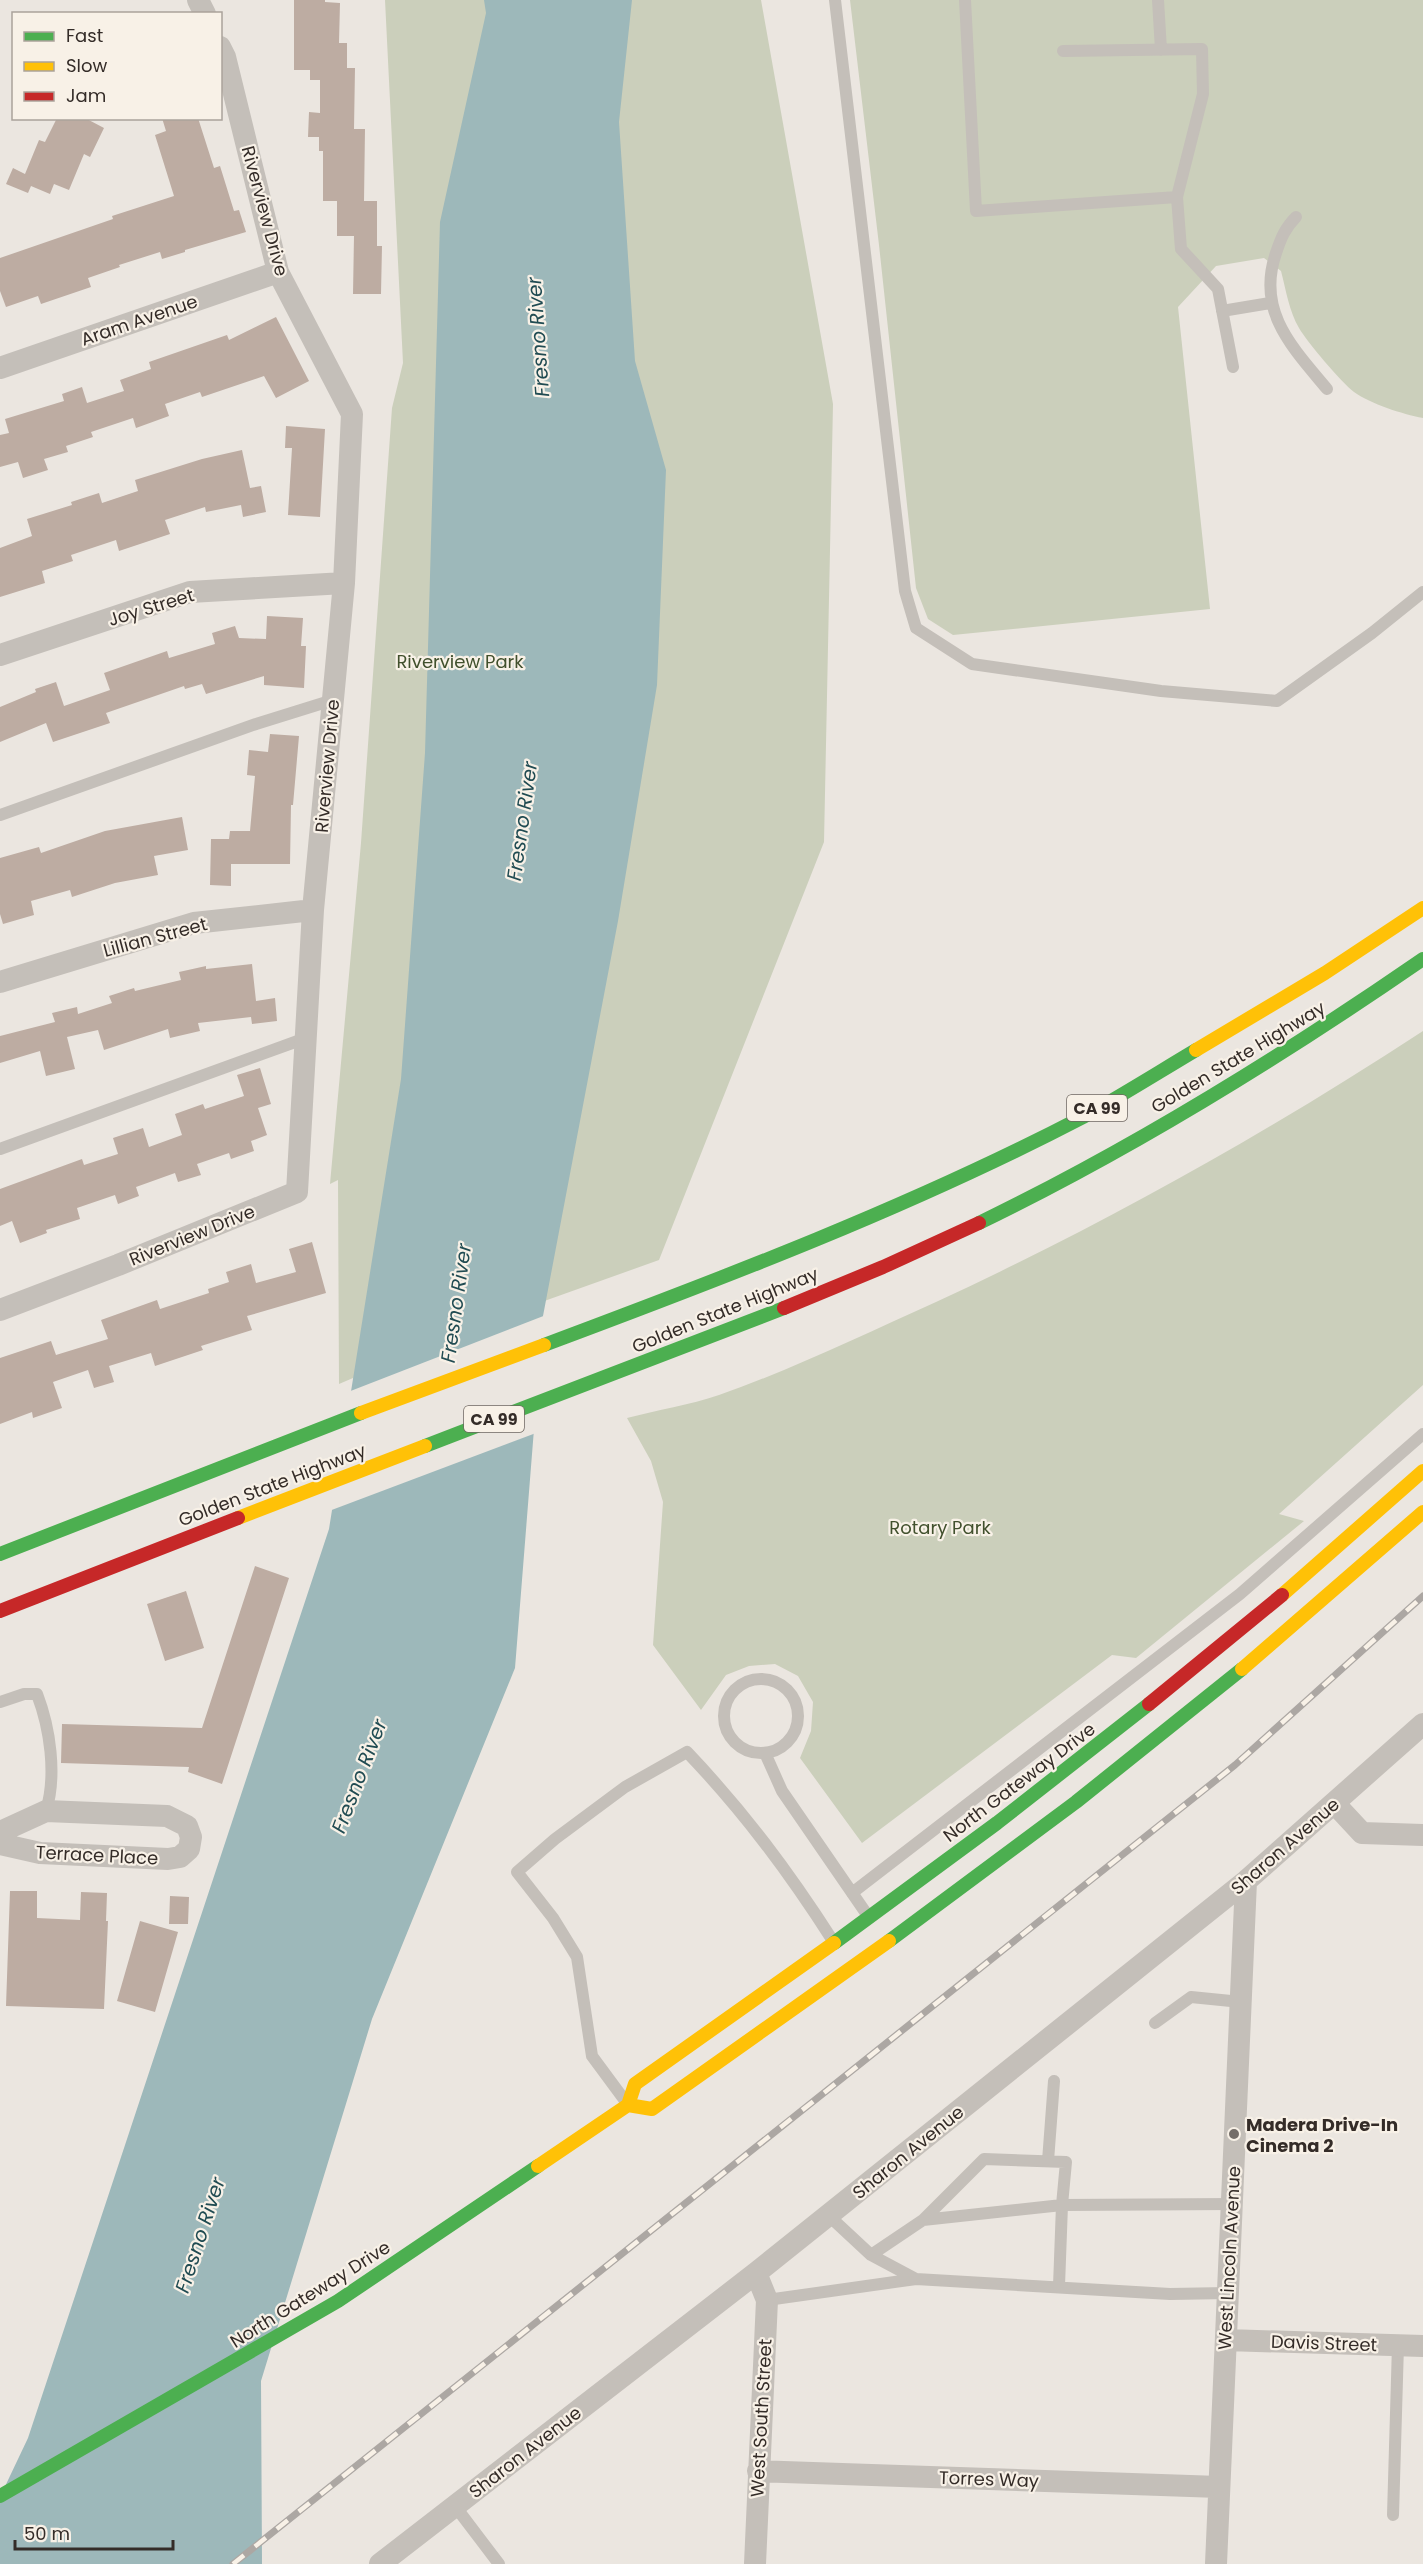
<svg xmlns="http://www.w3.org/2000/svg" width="1423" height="2564" font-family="Poppins,sans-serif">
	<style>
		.green { fill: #cbcfbb }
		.water { fill: #9db8ba }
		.pier { fill: #ebe6e0 }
		.building { fill: #bdaca2 }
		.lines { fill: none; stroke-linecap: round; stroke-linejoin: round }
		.lane { stroke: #c4bfb9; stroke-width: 12 }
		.street { stroke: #c4bfb9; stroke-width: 22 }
		.fast { stroke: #4caf50; stroke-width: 14 }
		.slow { stroke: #ffc107; stroke-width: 14 }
		.jam { stroke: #c62828; stroke-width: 14 }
		.rail-casing { stroke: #aca7a3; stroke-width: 7 }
		.rail { stroke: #f8f1e7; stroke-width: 4.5; stroke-dasharray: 14; stroke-linecap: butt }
		.poi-dot { fill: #746d68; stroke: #f8f1e7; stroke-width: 2 }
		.labels { text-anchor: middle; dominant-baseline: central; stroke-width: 4.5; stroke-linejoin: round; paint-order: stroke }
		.shield { fill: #f8f1e7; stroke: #6f6761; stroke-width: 1.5 }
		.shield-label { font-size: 16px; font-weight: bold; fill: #342c28 }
		.street-label { font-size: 18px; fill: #342c28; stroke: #f8f1e7 }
		.park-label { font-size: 18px; fill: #41502d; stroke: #f8f1e7 }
		.poi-label { font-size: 18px; font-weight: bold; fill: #342c28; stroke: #f8f1e7; text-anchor: start }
		.water-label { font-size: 20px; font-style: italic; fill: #204b52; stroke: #f8f1e7 }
	</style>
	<rect width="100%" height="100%" fill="#ebe6e0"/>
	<!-- green -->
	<path class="green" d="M 385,0 L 761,0 L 833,404 L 824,842 L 659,1260 L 472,1327 L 339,1384 L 338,1180 L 330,1184 L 361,843 L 392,408 L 403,363 Z
		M 850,0 L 1423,0 L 1423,418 C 1402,414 1371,404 1354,392 C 1341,382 1307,342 1299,328 C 1289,311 1286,290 1281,271 L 1264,258 L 1216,266 L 1178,307 L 1210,609 L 953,635 L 928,619 L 916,588 L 879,245 Z
		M 1423,1031 L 1423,1385 L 1279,1514 L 1304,1521 L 1136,1658 L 1112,1655 L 862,1843 L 800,1758 L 811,1731 L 813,1702 L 798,1676 L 775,1664 L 749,1666 L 726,1675 L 701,1710 L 653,1645 L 663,1502 L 651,1461 L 627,1418 C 657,1410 690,1405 719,1395 C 793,1369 865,1334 936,1302 C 1105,1224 1267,1133 1423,1031 Z"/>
	<!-- water -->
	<path class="water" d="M 484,0 L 632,0 L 619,122 L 635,361 L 666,470 L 657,685 L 618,921 L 543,1316 L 515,1668 L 372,2019 L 261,2381 L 262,2564 L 0,2564 L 0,2497 L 28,2438 L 329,1529 L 401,1079 L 425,753 L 440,222 L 486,13 Z"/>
	<!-- pier -->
	<path class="pier" d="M 546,1315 L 536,1433 L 329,1511 L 348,1392 Z"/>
	<!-- building -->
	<path class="building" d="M 294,0 L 325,0 L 325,2 L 340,3 L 339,43 L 347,43 L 347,68 L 355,68 L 354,129 L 365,129 L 364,201 L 377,201 L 377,246 L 382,246 L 381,294 L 353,294 L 354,236 L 337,236 L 337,201 L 323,201 L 323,151 L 319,151 L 319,137 L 308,137 L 309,112 L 320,113 L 320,80 L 310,80 L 310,70 L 294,70 Z
		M 57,118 L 85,118 L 104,128 L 90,157 L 84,154 L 69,190 L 54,184 L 50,194 L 31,186 L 28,193 L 6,184 L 13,168 L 25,174 L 39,140 L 45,142 Z
		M 162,118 L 198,118 L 214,168 L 220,166 L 234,211 L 239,210 L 246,232 L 185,250 L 185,252 L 162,259 L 160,252 L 119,265 L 120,267 L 88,278 L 91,287 L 41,304 L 38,296 L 6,307 L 0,291 L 0,258 L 113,219 L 112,216 L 174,196 L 155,135 L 166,131 Z
		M 276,317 L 309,381 L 276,398 L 264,376 L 202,397 L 200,392 L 165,404 L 169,416 L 136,428 L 133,418 L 91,432 L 93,437 L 66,446 L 68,452 L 44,459 L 48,470 L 23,478 L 18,462 L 0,467 L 0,435 L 9,433 L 5,419 L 64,401 L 62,394 L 82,387 L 87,403 L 124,391 L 120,380 L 151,369 L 149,362 L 227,335 L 229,340 Z
		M 286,426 L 325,429 L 320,517 L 288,515 L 292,448 L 285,448 Z
		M 242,450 L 250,488 L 261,486 L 266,512 L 243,517 L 241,505 L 206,512 L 205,507 L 165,520 L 170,534 L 119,551 L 116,540 L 71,555 L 73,561 L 42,571 L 45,583 L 0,597 L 0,548 L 32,536 L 27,519 L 72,505 L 71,502 L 99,493 L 102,503 L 138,491 L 135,480 L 202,459 Z
		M 267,616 L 303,618 L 301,646 L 306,646 L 304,688 L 264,685 L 264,676 L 206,694 L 202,684 L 185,689 L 184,686 L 106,713 L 110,723 L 53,742 L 46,723 L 0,742 L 0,707 L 36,692 L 35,689 L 56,682 L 64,706 L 110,690 L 104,673 L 167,651 L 169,658 L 215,644 L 212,633 L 235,626 L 239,638 L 266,639 Z
		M 270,734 L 299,736 L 293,805 L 291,805 L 290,864 L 231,864 L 231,886 L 210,885 L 211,839 L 229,839 L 230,831 L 250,831 L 255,776 L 247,775 L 249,750 L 268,752 Z
		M 182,817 L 188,850 L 154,856 L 158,875 L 115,883 L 72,897 L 70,890 L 31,901 L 34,915 L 3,924 L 0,914 L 0,858 L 39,847 L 41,853 L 105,831 Z
		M 252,964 L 256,1001 L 275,998 L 277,1021 L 252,1024 L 251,1017 L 198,1023 L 200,1031 L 170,1038 L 168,1029 L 104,1050 L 98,1030 L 67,1037 L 75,1069 L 46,1076 L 40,1051 L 0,1063 L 0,1036 L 55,1022 L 52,1013 L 77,1007 L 78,1014 L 112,1003 L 109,996 L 134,988 L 135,991 L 181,980 L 179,972 L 206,966 L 206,969 Z
		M 260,1068 L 271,1104 L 258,1108 L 267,1135 L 251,1141 L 254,1151 L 231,1159 L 229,1153 L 197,1164 L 201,1175 L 178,1182 L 175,1173 L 136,1187 L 139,1196 L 118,1204 L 115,1195 L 77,1208 L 80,1219 L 46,1230 L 47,1233 L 20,1243 L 12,1221 L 0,1226 L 0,1189 L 82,1159 L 84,1165 L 118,1154 L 113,1138 L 143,1128 L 149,1147 L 182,1135 L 175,1114 L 203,1104 L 205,1109 L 244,1096 L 237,1075 Z
		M 312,1242 L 326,1293 L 247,1316 L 252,1330 L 201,1346 L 203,1350 L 155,1366 L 151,1353 L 109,1366 L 114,1382 L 94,1388 L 88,1370 L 53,1382 L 62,1408 L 33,1418 L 32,1412 L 0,1424 L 0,1358 L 51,1341 L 56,1355 L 108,1339 L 101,1320 L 157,1300 L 160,1309 L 209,1293 L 208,1289 L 229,1282 L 226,1272 L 251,1264 L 256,1283 L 296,1272 L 289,1249 Z
		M 255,1566 L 289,1578 L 222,1784 L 188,1772 L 189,1767 L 61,1763 L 62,1724 L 202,1728 Z
		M 186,1591 L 204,1648 L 165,1661 L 147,1604 Z
		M 10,1891 L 37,1891 L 37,1918 L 80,1920 L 81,1892 L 107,1893 L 106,1921 L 108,1921 L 104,2009 L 6,2006 Z
		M 170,1896 L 189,1897 L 188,1924 L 169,1924 Z
		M 140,1921 L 178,1932 L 155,2012 L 117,2001 Z"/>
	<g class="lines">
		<!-- lane -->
		<path class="lane" d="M 835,0 L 905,591 L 916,628 L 972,664 L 1161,691 L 1277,701 L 1372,633 L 1423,592
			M 965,0 L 976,211 L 1177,197 L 1181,249 L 1218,289 L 1233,367
			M 1158,0 L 1161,50
			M 1063,51 L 1202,49 L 1203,94 L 1177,197
			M 1296,217 C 1285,228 1281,238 1276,253 C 1256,311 1292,347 1327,389
			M 1222,311 L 1270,303
			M 0,815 L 256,724 L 333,700
			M 0,1149 L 306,1038
			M724 1716a37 37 0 1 1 74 0a37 37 0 1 1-74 0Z
			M 0,1702 L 24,1694 L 37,1694 C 50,1728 57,1775 46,1811
			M 765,1753 L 782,1791 L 868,1916
			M 852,1893 L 1240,1594 L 1423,1434
			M 1155,2023 L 1191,1997 L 1241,2002
			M 626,2102 L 592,2056 L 577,1957 L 553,1918 L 517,1872 L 555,1839 L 625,1787 L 687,1752 C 744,1812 788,1871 833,1941
			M 1048,2161 L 1054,2081
			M 828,2215 L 871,2255 L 916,2279 L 1170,2294 L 1228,2293
			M 871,2255 L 923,2220 L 1062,2205 L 1066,2162 L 984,2159 L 923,2220
			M 1059,2286 L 1062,2205 L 1232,2204
			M 767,2300 L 916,2279
			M 455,2506 L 499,2564
			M 1393,2515 L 1398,2345"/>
		<!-- street -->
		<path class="street" d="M 198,0 L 205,14
			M 0,368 L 278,272
			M 0,655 L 190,592 L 344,583
			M 0,982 L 194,923 L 313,910
			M 0,1310 L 118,1265 L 297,1192 L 313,910 L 344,583 L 352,414 L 278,272 L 225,57 L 220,47
			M 1335,1804 L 1362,1833 L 1423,1835
			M 0,1832 L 46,1811 L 167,1816 L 187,1826 L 191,1837 L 189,1849 L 180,1857 L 168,1859 L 40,1853 L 0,1844
			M 1226,2340 L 1423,2346
			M 758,2471 L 1219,2487
			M 380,2564 L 756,2273 L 1246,1881 L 1423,1724
			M 755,2564 L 767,2300 L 756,2273
			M 1216,2564 L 1246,1881"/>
		<!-- fast -->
		<path class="fast" d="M 979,1223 C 1134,1148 1281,1057 1423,959
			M 544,1345 C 726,1277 910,1207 1083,1117 C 1121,1096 1159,1072 1196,1050
			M 425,1446 L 784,1308
			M 0,1554 L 361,1413
			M 889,1941 L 1076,1802 L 1242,1669
			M 834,1943 L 997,1823 L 1149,1704
			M 0,2496 L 338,2301 L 538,2166"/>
		<!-- slow -->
		<path class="slow" d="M 1196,1050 L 1325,973 L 1423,908
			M 361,1413 L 544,1345
			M 238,1518 L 425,1446
			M 1282,1595 L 1423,1471
			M 1242,1669 L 1423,1512
			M 628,2105 L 652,2109 L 889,1941
			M 538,2166 L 628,2105 L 635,2084 L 834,1943"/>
		<!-- jam -->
		<path class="jam" d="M 784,1308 L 883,1267 L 979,1223
			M 0,1611 L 238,1518
			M 1149,1704 L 1282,1595"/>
		<!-- rail casing -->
		<g class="rail-casing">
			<path id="rail" d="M 233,2564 L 1235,1765 L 1423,1596"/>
		</g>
		<!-- rail -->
		<use href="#rail" class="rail"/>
	</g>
	<!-- markers -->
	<circle class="poi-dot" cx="1234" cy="2134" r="6"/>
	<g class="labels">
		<!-- shield labels -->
		<g class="shield">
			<rect x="1067" y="1095" width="60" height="26" rx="4.5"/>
			<rect x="464" y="1406" width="60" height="26" rx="4.5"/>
		</g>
		<g class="shield-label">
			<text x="1097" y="1108">CA 99</text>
			<text x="494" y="1419">CA 99</text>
		</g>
		<!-- street labels -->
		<g class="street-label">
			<text transform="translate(265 211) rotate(75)">Riverview Drive</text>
			<text transform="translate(139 320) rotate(-19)">Aram Avenue</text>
			<text transform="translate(151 607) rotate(-17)">Joy Street</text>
			<text transform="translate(327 766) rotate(-85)">Riverview Drive</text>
			<text transform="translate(155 937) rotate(-15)">Lillian Street</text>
			<text transform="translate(1238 1057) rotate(-31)">Golden State Highway</text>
			<text transform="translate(192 1235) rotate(-22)">Riverview Drive</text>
			<text transform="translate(725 1310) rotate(-22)">Golden State Highway</text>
			<text transform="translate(272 1485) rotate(-21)">Golden State Highway</text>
			<text transform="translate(1019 1782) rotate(-37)">North Gateway Drive</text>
			<text transform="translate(1285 1846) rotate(-41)">Sharon Avenue</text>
			<text transform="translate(97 1855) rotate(3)">Terrace Place</text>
			<text transform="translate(908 2152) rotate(-39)">Sharon Avenue</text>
			<text transform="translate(1229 2258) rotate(-87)">West Lincoln Avenue</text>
			<text transform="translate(310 2294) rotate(-32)">North Gateway Drive</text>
			<text transform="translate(1324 2343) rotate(2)">Davis Street</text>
			<text transform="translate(761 2418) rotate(-87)">West South Street</text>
			<text transform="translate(525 2452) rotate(-38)">Sharon Avenue</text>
			<text transform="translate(989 2479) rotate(2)">Torres Way</text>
		</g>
		<!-- park labels -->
		<g class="park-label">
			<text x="460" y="661">Riverview Park</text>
			<text x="940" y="1527">Rotary Park</text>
		</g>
		<!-- poi labels -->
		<g class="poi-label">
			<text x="1246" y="2124">Madera Drive-In<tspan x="1246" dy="21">Cinema 2</tspan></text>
		</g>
		<!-- water labels -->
		<g class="water-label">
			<text transform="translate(538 337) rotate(-94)">Fresno River</text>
			<text transform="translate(522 821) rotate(-82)">Fresno River</text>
			<text transform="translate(456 1303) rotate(-82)">Fresno River</text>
			<text transform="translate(359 1776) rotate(-69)">Fresno River</text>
			<text transform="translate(200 2235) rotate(-72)">Fresno River</text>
		</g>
	</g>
	<!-- legend -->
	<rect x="12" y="12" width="210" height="108" fill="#f8f1e7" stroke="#aaa29b" stroke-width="1.5"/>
	<rect x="24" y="32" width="30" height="9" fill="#4caf50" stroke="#aaa29b" stroke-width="1.5"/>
	<text x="66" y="42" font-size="18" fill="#342c28">Fast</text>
	<rect x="24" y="62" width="30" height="9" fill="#ffc107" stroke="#aaa29b" stroke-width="1.5"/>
	<text x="66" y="72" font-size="18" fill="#342c28">Slow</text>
	<rect x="24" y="92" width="30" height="9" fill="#c62828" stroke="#aaa29b" stroke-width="1.5"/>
	<text x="66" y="102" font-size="18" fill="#342c28">Jam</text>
	<!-- scale -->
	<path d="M15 2540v9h158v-9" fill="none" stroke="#342c28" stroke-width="3"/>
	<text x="24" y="2540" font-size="18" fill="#342c28" stroke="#f8f1e7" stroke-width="4.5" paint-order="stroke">50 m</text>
</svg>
